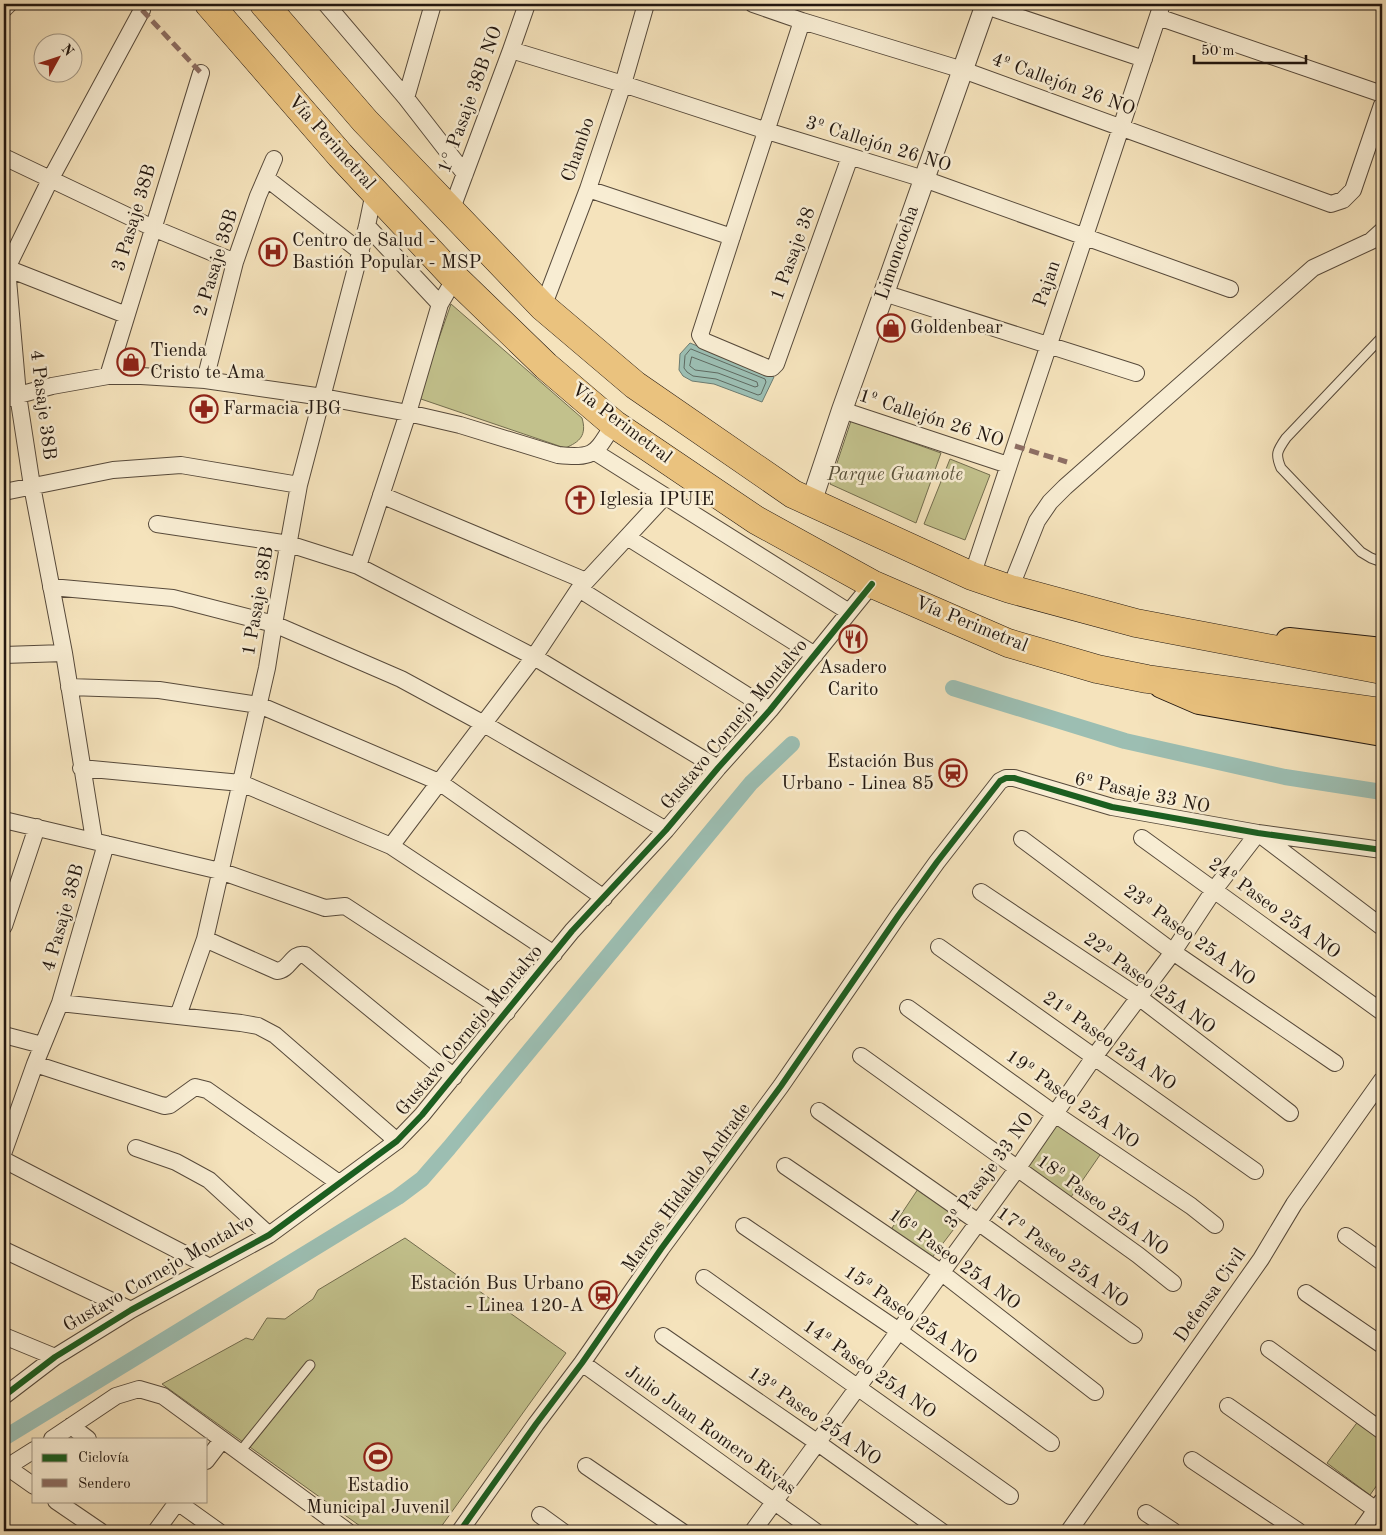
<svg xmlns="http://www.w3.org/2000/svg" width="1386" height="1535" font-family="'Old Standard TT',serif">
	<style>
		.green { fill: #c2c18c; stroke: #726c4e }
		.water { fill: #9cbeb2; stroke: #6b7b71 }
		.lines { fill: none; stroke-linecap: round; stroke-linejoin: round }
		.shore { stroke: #5f6a61; stroke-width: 1 }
		.canal { stroke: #9cbeb2; stroke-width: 16 }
		.service-casing { stroke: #574a3b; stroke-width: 11 }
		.minor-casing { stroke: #574a3b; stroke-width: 18 }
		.tertiary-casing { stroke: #574a3b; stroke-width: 22 }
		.primary-casing { stroke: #221710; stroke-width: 28 }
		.trunk-casing { stroke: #221710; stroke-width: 29 }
		.service { stroke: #f8edd3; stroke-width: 9 }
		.minor { stroke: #f8edd3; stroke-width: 16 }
		.tertiary { stroke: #f8edd3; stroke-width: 20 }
		.primary { stroke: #eac27e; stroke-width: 26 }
		.trunk { stroke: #eac27e; stroke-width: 28 }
		.quiet { stroke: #8d6e63; stroke-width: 5; stroke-dasharray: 10 5; stroke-linecap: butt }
		.cycleway-casing { stroke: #f8edd3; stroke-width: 9 }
		.cycleway { stroke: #1b5e20; stroke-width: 6 }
		.labels { text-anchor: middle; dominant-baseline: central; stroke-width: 5; stroke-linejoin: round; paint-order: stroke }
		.street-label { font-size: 19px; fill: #221710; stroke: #f8edd3 }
		.poi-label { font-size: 19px; fill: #221710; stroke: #f8edd3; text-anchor: start }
		.park-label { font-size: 19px; font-style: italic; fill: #5a523b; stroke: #f8edd3 }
	</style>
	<rect width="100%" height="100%" fill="#f5e3bc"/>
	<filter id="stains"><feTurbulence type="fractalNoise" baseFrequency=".004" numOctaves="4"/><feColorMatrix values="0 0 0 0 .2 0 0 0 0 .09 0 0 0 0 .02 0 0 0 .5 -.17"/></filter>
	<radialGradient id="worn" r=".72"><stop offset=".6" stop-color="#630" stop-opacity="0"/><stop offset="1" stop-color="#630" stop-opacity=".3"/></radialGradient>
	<!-- green -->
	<path class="green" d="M 451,304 L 582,418 C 587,435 580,442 565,448 L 418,398 Z
		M 851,421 L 941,453 L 916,523 L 830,484 Z
		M 950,459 L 990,475 L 965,540 L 924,524 Z
		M 1056,1119 L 1102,1152 L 1071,1197 L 1024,1165 Z
		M 920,1186 L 963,1217 L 931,1259 L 890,1231 Z
		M 405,1238 L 566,1353 L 438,1531 L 367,1531 L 162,1384 L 246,1338 L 253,1340 L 267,1318 L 285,1319 L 313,1299 L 318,1290 Z
		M 1359,1420 L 1382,1437 L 1382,1478 L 1370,1495 L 1327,1463 Z"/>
	<!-- water -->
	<path class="water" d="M 690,343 L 774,377 L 762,402 L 714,384 L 692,381 L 683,376 L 679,370 L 680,354 Z"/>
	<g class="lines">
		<!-- shore -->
		<path class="shore" d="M 691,349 L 765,379 L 766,382 L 761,394 L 758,395 L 716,379 L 693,376 L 687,372 L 684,368 L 685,356 Z
			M 692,357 L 757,382 L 758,386 L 755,387 L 718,373 L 695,370 L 690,366 Z"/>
		<!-- canal -->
		<path class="canal" d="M 953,688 L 1125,741 L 1285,777 L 1382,792
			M 4,1438 L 398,1197 L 422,1179 L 449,1148 L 751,783 L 792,744"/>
		<!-- service casing -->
		<g class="service-casing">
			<path id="service" d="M 1382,337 L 1286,438 C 1277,451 1275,454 1281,468 L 1361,552 L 1371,558 L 1382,562
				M 239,1453 L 310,1365"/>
		</g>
		<!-- minor casing -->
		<g class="minor-casing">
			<path id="minor" d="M 326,4 L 406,98 L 465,174
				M 753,4 L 802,21 L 963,70 L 1331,204 L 1343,200 L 1353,190 L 1382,105
				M 980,4 L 1144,59
				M 4,9 L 9,4
				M 1158,17 L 1382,94
				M 802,21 L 700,335 L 704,341 L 768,368 L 772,368 L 776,364 L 850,157
				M 511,50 L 623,84 L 767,131 L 924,179 L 1230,289
				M 406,98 L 433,4
				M 4,157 L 153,228 L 235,262
				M 266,178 L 361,252
				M 588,189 L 732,237
				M 451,211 L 511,50 L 527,4
				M 367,226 L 440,304
				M 4,267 L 126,315
				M 884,293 L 1136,373
				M 543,307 L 588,189 L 623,84 L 646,4
				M 108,376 L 201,73
				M 205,380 L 235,262 L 258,196 L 274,159
				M 4,399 L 52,386 L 108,376 L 141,376 L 205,380 L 323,397 L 408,413 L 460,425 L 558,455 C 596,459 595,453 614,424
				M 842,410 L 1008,465
				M 595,452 L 849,612
				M 4,492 L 113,470 L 181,465 L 299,485
				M 381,495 L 586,581
				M 157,524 L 289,544 L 358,566 L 534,657 L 718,768
				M 627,537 L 815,655
				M 358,566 L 408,413 L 440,304 L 455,278
				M 972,576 L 1162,4
				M 51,587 L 173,598 L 274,624 L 401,679 L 484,724 L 666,830
				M 579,589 L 770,710
				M 1010,589 L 1037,521 L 1050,502 L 1065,487 L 1313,268 L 1371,241 L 1382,231
				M 4,655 L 64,653
				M 69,687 L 159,690 L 259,705 L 439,782 L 604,898
				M 81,768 L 241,783 L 391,846 L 554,954
				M 4,820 L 220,871 L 325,908 L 345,906 L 507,1012
				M 1142,838 L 1382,1012
				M 1022,839 L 1173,952 L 1335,1063
				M 94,840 L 64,653 L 32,486 L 18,395 L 7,268 L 50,180 L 142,10 L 143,4
				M 391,846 L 534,657 L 579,589 L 665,496
				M 981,892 L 1140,998 L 1290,1113
				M 4,926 L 37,827
				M 205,939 L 277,971 C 290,970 292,952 305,955 L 454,1077
				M 939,947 L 1255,1171
				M 60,1003 L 241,1023 L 258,1026 L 275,1035 L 397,1141
				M 908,1008 L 1055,1114 L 1191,1206 L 1215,1225
				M 178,1016 L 205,939 L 267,668 L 274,624 L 299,485 L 367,226 L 374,192
				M 4,1035 L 42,1045
				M 861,1056 L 1138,1255 L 1173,1283
				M 35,1064 L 164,1106 L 170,1105 L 195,1087 L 207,1090 L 339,1183
				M 819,1111 L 978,1222 L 1134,1335
				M 136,1148 L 176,1162 L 209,1180 L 269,1235
				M 4,1151 L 35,1064 L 60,1003 L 106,844
				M 4,1160 L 210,1267
				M 785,1166 L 942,1273 L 1095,1392
				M 744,1226 L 899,1331 L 1051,1443
				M 1346,1236 L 1382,1262
				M 4,1250 L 131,1310
				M 704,1278 L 1010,1496
				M 1306,1293 L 1382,1345
				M 4,1336 L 55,1357
				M 663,1336 L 818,1443 L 941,1531
				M 1269,1349 L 1382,1431
				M 582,1363 L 815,1531
				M 4,1396 L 55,1357 L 131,1310 L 269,1235 L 397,1141 L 422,1115 L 572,931 L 666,830 L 718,768 L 770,710 L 872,584
				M 1228,1406 L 1382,1514
				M 71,1426 L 88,1439
				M 52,1439 L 116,1396 L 139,1389 L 163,1396 L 347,1531
				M 1192,1460 L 1298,1531
				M 206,1461 L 222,1440
				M 586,1466 L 681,1531
				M 7,1467 L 34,1486
				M 4,1469 L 34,1450
				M 56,1501 L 100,1531
				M 176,1501 L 218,1531
				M 1146,1513 L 1173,1531
				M 540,1515 L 562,1531
				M 156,1531 L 178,1501
				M 460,1531 L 536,1424 L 582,1363 L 661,1249 L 781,1086 L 898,916 L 937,862 L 1000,781 L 1006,778 L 1014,778 L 1112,807 L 1258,833 L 1382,850
				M 753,1531 L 1017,1169 L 1094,1057 L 1173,952 L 1214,890 L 1258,833 L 1382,927
				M 1069,1531 L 1261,1259 L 1294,1204 L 1382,1080
				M 1361,1531 L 1382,1501"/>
		</g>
		<!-- tertiary casing -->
		<g class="tertiary-casing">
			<path id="tertiary" d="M 811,503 L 842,410 L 884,293 L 986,4"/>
		</g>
		<!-- primary casing -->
		<g class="primary-casing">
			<path id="primary" d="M 1289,641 L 1382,651
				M 1162,685 L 1199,701 L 1382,733"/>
		</g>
		<!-- trunk casing -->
		<g class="trunk-casing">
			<path id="trunk" d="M 209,4 L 340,155 L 455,278 L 546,366 L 614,424 L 756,520 L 872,584 L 1008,643 L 1097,669 L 1147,679 L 1382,712
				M 264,4 L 365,121 L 543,307 L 635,385 L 793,494 L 972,576 L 1010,589 L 1136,623 L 1382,670"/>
		</g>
		<!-- service -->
		<use href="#service" class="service"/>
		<!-- minor -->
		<use href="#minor" class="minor"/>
		<!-- tertiary -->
		<use href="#tertiary" class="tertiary"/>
		<!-- primary -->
		<use href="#primary" class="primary"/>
		<!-- trunk -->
		<use href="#trunk" class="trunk"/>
		<!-- quiet -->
		<path class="quiet" d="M 142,10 L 201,73
			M 1015,446 L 1067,462"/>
		<!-- cycleway casing -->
		<g class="cycleway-casing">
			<path id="cycleway" d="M 4,1396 L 55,1357 L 131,1310 L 269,1235 L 397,1141 L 422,1115 L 572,931 L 666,830 L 718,768 L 770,710 L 872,584
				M 460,1531 L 536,1424 L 582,1363 L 661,1249 L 781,1086 L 898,916 L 937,862 L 1000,781 L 1006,778 L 1014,778 L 1112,807 L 1258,833 L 1382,850"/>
		</g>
		<!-- cycleway -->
		<use href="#cycleway" class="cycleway"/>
	</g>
	<!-- icons -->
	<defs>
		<g id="hospital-ring" transform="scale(1.4375)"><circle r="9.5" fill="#f8edd3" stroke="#8f2418" stroke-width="1.5"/><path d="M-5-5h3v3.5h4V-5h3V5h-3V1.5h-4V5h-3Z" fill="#8f2418"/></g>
		<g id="shop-ring" transform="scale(1.4375)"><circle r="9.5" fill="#f8edd3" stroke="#8f2418" stroke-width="1.5"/><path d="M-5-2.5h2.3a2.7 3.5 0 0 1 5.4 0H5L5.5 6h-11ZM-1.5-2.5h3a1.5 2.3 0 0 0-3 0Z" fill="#8f2418"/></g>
		<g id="pharmacy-ring" transform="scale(1.4375)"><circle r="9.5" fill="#f8edd3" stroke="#8f2418" stroke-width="1.5"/><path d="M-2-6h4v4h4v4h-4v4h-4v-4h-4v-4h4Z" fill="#8f2418"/></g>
		<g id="church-ring" transform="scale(1.4375)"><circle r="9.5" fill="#f8edd3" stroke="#8f2418" stroke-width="1.5"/><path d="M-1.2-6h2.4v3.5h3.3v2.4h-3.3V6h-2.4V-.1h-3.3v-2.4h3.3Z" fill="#8f2418"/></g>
		<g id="restaurant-ring" transform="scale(1.4375)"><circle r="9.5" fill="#f8edd3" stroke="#8f2418" stroke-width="1.5"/><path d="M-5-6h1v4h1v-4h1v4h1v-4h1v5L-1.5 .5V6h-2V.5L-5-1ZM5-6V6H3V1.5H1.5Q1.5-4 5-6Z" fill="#8f2418"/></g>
		<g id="station-ring" transform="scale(1.4375)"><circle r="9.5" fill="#f8edd3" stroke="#8f2418" stroke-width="1.5"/><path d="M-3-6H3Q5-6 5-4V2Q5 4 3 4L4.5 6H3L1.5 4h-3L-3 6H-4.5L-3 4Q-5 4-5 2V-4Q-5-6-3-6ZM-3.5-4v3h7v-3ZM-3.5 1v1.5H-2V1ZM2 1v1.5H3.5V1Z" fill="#8f2418"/></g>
		<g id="stadium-ring" transform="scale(1.4375)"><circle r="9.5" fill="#f8edd3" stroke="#8f2418" stroke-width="1.5"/><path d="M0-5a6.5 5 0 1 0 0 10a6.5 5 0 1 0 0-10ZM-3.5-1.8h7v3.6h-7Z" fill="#8f2418"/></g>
	</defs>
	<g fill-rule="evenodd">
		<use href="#hospital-ring" x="273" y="252"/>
		<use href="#shop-ring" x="891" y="328"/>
		<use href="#shop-ring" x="131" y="362"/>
		<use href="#pharmacy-ring" x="204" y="409"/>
		<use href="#church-ring" x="580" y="500"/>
		<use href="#restaurant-ring" x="853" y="639"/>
		<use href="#station-ring" x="953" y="773"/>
		<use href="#station-ring" x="603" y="1295"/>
		<use href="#stadium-ring" x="378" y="1457"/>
	</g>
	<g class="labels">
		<!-- street labels -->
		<g class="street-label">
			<text transform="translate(1063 85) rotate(20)">4º Callejón 26 NO</text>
			<text transform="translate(471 100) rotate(-70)">1° Pasaje 38B NO</text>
			<text transform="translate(331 143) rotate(48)">Vía Perimetral</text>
			<text transform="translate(878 145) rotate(17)">3º Callejón 26 NO</text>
			<text transform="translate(579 150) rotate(-71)">Chambo</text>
			<text transform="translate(135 218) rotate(-73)">3 Pasaje 38B</text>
			<text transform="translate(898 253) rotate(-71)">Limoncocha</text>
			<text transform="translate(794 254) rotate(-70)">1 Pasaje 38</text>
			<text transform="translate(217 263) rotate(-73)">2 Pasaje 38B</text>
			<text transform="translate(1048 284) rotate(-71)">Pajan</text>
			<text transform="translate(42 405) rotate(83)">4 Pasaje 38B</text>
			<text transform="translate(931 419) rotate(18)">1º Callejón 26 NO</text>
			<text transform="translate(621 424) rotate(37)">Vía Perimetral</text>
			<text transform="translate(259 601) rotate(-80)">1 Pasaje 38B</text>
			<text transform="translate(971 625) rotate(22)">Vía Perimetral</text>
			<text transform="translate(735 725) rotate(-50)">Gustavo Cornejo Montalvo</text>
			<text transform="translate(1142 794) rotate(12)">6º Pasaje 33 NO</text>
			<text transform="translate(1274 909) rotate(36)">24º Paseo 25A NO</text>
			<text transform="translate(64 918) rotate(-74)">4 Pasaje 38B</text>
			<text transform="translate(1189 936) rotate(36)">23º Paseo 25A NO</text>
			<text transform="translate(1149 984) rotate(36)">22º Paseo 25A NO</text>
			<text transform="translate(470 1031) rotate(-50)">Gustavo Cornejo Montalvo</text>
			<text transform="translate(1109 1042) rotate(35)">21º Paseo 25A NO</text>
			<text transform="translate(1072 1100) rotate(35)">19º Paseo 25A NO</text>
			<text transform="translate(990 1171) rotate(-54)">3º Pasaje 33 NO</text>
			<text transform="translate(687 1188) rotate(-54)">Marcos Hidaldo Andrade</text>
			<text transform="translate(1102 1206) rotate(36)">18º Paseo 25A NO</text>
			<text transform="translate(1062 1258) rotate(36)">17º Paseo 25A NO</text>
			<text transform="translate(954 1260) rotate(36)">16º Paseo 25A NO</text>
			<text transform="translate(159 1274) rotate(-30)">Gustavo Cornejo Montalvo</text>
			<text transform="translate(1211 1296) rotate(-55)">Defensa Civil</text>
			<text transform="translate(910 1316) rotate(35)">15º Paseo 25A NO</text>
			<text transform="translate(869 1370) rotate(35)">14º Paseo 25A NO</text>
			<text transform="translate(814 1417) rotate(35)">13º Paseo 25A NO</text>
			<text transform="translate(710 1431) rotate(36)">Julio Juan Romero Rivas</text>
		</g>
		<!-- poi labels -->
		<g class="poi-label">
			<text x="292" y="241">Centro de Salud -<tspan x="292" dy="22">Bastión Popular - MSP</tspan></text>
			<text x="910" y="328">Goldenbear</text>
			<text x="150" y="351">Tienda<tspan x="150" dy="22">Cristo te Ama</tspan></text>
			<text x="223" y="409">Farmacia JBG</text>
			<text x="599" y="500">Iglesia IPUIE</text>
			<text x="853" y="668" text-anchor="middle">Asadero<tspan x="853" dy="22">Carito</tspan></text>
			<text x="934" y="762" text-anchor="end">Estación Bus<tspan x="934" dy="22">Urbano - Linea 85</tspan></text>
			<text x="584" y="1284" text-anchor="end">Estación Bus Urbano<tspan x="584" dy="22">- Linea 120-A</tspan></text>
			<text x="378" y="1486" text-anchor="middle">Estadio<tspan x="378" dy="22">Municipal Juvenil</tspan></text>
		</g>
		<!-- park labels -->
		<g class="park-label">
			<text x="895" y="475">Parque Guamote</text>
		</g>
	</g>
	<!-- margin -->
	<rect width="1386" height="1535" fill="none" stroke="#f5e3bc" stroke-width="20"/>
	<rect x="5" y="5" width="1376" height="1525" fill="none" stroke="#221710" stroke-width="2.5"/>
	<rect x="10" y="10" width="1366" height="1515" fill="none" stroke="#221710"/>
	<!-- legend -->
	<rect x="32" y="1438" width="175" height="65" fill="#f8edd3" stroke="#a29785"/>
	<rect x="42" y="1454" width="25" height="8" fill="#1b5e20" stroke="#a29785"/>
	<text x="78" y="1462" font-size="15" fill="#221710">Ciclovía</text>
	<rect x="42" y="1479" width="25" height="8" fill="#8d6e63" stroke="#a29785"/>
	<text x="78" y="1488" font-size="15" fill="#221710">Sendero</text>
	<!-- north arrow -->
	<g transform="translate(58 58) rotate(50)"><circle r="24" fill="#f8edd3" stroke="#a29785"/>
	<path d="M0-4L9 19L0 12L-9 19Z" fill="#8f2418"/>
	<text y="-8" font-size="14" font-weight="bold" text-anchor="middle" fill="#221710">N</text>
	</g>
	<!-- scale -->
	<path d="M1194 55v8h112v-8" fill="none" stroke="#221710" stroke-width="2.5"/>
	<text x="1201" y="55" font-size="15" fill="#221710" stroke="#f8edd3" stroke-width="4" paint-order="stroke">50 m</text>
	<rect width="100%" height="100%" filter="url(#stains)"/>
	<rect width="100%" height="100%" fill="url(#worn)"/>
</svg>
